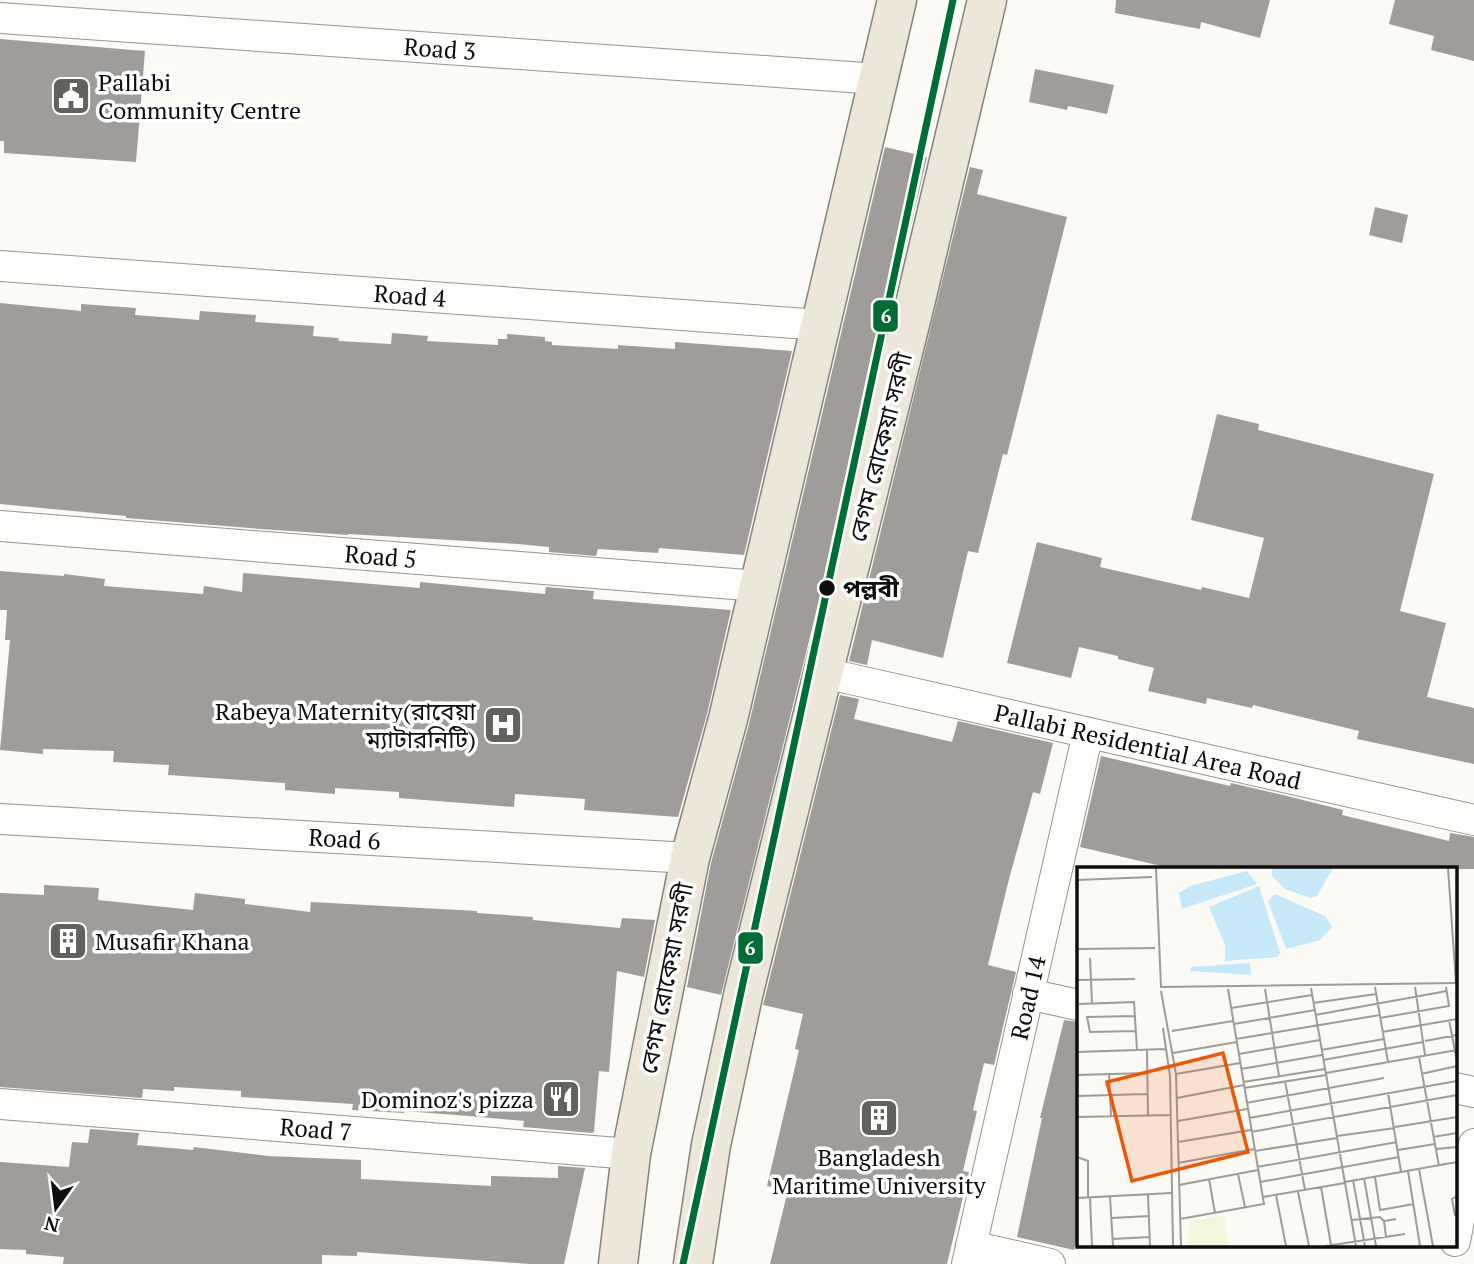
<svg xmlns="http://www.w3.org/2000/svg" width="1474" height="1264" font-family="'PT Serif','Noto Sans Bengali',serif">
	<style>
		.building { fill: #9f9c99 }
		.lines { fill: none; stroke-linecap: round; stroke-linejoin: round }
		.street-casing { stroke: #959492; stroke-width: 32 }
		.primary-casing { stroke: #82827f; stroke-width: 41 }
		.street { stroke: #fffefd; stroke-width: 30 }
		.primary { stroke: #ede7d9; stroke-width: 38 }
		.metro-1-casing { stroke: #fff; stroke-width: 12 }
		.metro-1 { stroke: #006e34; stroke-width: 7 }
		.stop-dot { fill: #0e0e0e; stroke: #fff; stroke-width: 2.5 }
		.labels { text-anchor: middle; dominant-baseline: central; stroke-width: 7; stroke-linejoin: round; paint-order: stroke }
		.street-label { font-size: 24px; fill: #0e0e0e; stroke: #fff }
		.poi-label { font-size: 24px; fill: #0e0e0e; stroke: #fff; text-anchor: start }
		.stop-label { font-size: 24px; font-weight: bold; fill: #0e0e0e; stroke: #fff; text-anchor: start }
		.inset-road { fill: none; stroke: #9d9c98; stroke-width: 2 }
		.view { fill: #e8590c; fill-opacity: 0.15; stroke: #e8590c; stroke-width: 3.5 }
		.inset-edge { fill: none; stroke: #0e0e0e; stroke-width: 3.5 }
		.line-badge { stroke: #fff; stroke-width: 2.5 }
		.badge-label { font-size: 19px; text-anchor: middle; font-weight: bold; fill: #fff }
	</style>
	<rect width="100%" height="100%" fill="#fcfaf4"/>
	<!-- building -->
	<path class="building" d="M 1116,0 L 1270,0 L 1260,38 L 1201,22 L 1200,29 L 1115,13 Z
		M 1395,0 L 1474,0 L 1474,61 L 1431,50 L 1434,36 L 1389,24 Z
		M 0,39 L 145,51 L 136,162 L 4,153 L 4,141 L 0,141 Z
		M 1035,69 L 1114,85 L 1107,114 L 1068,106 L 1067,110 L 1029,102 Z
		M 885,147 L 927,157 L 894,299 L 721,995 L 687,987 L 711,863 L 749,724 Z
		M 970,167 L 983,170 L 977,194 L 1067,217 L 1007,455 L 1003,454 L 978,553 L 968,551 L 943,658 L 872,640 L 867,665 L 849,661 Z
		M 1375,207 L 1408,215 L 1402,243 L 1369,235 Z
		M 0,303 L 81,311 L 81,304 L 136,308 L 135,315 L 199,320 L 200,311 L 256,315 L 255,322 L 314,326 L 313,336 L 338,338 L 339,341 L 391,344 L 392,333 L 428,336 L 427,341 L 498,345 L 498,339 L 507,339 L 507,334 L 545,337 L 545,341 L 552,342 L 552,345 L 618,349 L 618,345 L 675,349 L 675,342 L 792,351 L 744,555 L 659,548 L 658,553 L 598,549 L 596,556 L 549,552 L 549,547 L 518,544 L 348,534 L 348,535 L 261,529 L 126,518 L 126,516 L 0,504 Z
		M 1217,414 L 1259,424 L 1258,430 L 1434,474 L 1400,611 L 1446,623 L 1427,697 L 1474,708 L 1474,764 L 1357,739 L 1359,731 L 1253,705 L 1252,708 L 1207,698 L 1206,704 L 1148,691 L 1154,668 L 1118,659 L 1118,656 L 1079,647 L 1071,678 L 1007,663 L 1037,542 L 1102,558 L 1100,567 L 1201,590 L 1202,587 L 1249,598 L 1264,538 L 1191,520 Z
		M 0,571 L 64,576 L 64,574 L 105,579 L 104,586 L 203,594 L 204,586 L 242,592 L 243,573 L 420,588 L 420,582 L 545,594 L 546,587 L 594,591 L 593,599 L 731,610 L 707,714 L 678,817 L 584,810 L 585,799 L 515,794 L 514,807 L 399,798 L 399,792 L 335,788 L 335,794 L 285,790 L 285,783 L 168,775 L 169,765 L 113,762 L 114,751 L 43,749 L 43,754 L 0,750 L 10,640 L 5,640 L 7,610 L 0,610 Z
		M 840,695 L 859,699 L 854,719 L 952,742 L 958,721 L 1053,743 L 1040,794 L 1033,792 L 1008,883 L 988,965 L 1016,972 L 994,1065 L 984,1063 L 973,1110 L 977,1111 L 963,1171 L 969,1172 L 947,1264 L 770,1264 L 788,1190 L 767,1186 L 799,1050 L 795,1049 L 803,1014 L 763,1005 Z
		M 1101,756 L 1230,786 L 1231,783 L 1283,795 L 1343,810 L 1342,815 L 1449,841 L 1450,833 L 1474,837 L 1474,869 L 1174,869 L 1080,847 Z
		M 44,885 L 99,888 L 98,900 L 193,910 L 195,893 L 245,899 L 245,904 L 310,912 L 311,902 L 477,911 L 477,913 L 533,917 L 533,920 L 620,928 L 622,918 L 655,920 L 644,977 L 617,971 L 609,1072 L 599,1071 L 594,1132 L 592,1133 L 523,1127 L 524,1121 L 469,1116 L 404,1111 L 404,1113 L 352,1110 L 353,1104 L 241,1097 L 241,1091 L 174,1087 L 174,1091 L 143,1089 L 142,1098 L 0,1087 L 0,893 L 44,895 Z
		M 1064,1020 L 1079,1022 L 1079,1228 L 1074,1250 L 1017,1237 L 1042,1118 L 1040,1118 Z
		M 90,1129 L 139,1133 L 137,1145 L 193,1150 L 194,1147 L 268,1156 L 361,1160 L 361,1179 L 491,1186 L 491,1176 L 558,1178 L 558,1166 L 585,1168 L 564,1264 L 531,1264 L 357,1252 L 357,1256 L 322,1255 L 322,1264 L 63,1264 L 64,1257 L 26,1254 L 26,1250 L 0,1249 L 0,1162 L 69,1167 L 72,1142 L 88,1143 Z"/>
	<g class="lines">
		<!-- street casing -->
		<g class="street-casing">
			<g id="street">
				<path id="s1" d="M 0,18 L 879,79"/>
				<path id="s2" d="M 0,266 L 822,325"/>
				<path id="s3" d="M 0,526 L 759,586"/>
				<path id="s4" d="M 824,673 L 1474,820"/>
				<path id="s5" d="M 0,819 L 690,858"/>
				<path d="M 1028,994 L 1078,1005"/>
				<path d="M 1455,1088 L 1474,1092"/>
				<path id="s6" d="M 0,1104 L 631,1154"/>
				<path d="M 1455,1241 L 1474,1144"/>
				<path d="M 971,1246 L 1050,1264"/>
				<path id="s7" d="M 967,1264 L 1088,733"/>
			</g>
		</g>
		<!-- primary casing -->
		<g class="primary-casing">
			<path id="primary" d="M 618,1264 L 631,1154 L 690,858 L 728,719 L 897,0
				M 693,1264 L 711,1145 L 744,991 L 915,304 L 987,0"/>
		</g>
		<!-- street -->
		<use href="#street" class="street"/>
		<!-- primary -->
		<use href="#primary" class="primary"/>
		<!-- metro-1 casing -->
		<g class="metro-1-casing">
			<path id="metro-1" d="M 683,1264 L 953,0"/>
		</g>
		<!-- metro-1 -->
		<use href="#metro-1" class="metro-1"/>
	</g>
	<!-- icons -->
	<defs>
		<g id="civic-square" transform="scale(2.0125)"><rect x="-9" y="-9" width="18" height="18" rx="4" fill="#61615e" stroke="#fff"/><path d="M-.6-6.5H3V-4.5H.6V-3L4-1V1h2V6H-6V1h2V-1L-.6-3ZM-1.2 2.5V6h2.4V2.5Z" fill="#fff"/></g>
		<g id="hospital-square" transform="scale(2.0125)"><rect x="-9" y="-9" width="18" height="18" rx="4" fill="#61615e" stroke="#fff"/><path d="M-5-5h3v3.5h4V-5h3V5h-3V1.5h-4V5h-3Z" fill="#fff"/></g>
		<g id="building-square" transform="scale(2.0125)"><rect x="-9" y="-9" width="18" height="18" rx="4" fill="#61615e" stroke="#fff"/><path d="M-4-6H4V6H1V3H-1V6H-4ZM-2.5-4.3h1.7v1.8h-1.7ZM.8-4.3h1.7v1.8H.8ZM-2.5-1h1.7V.8h-1.7ZM.8-1h1.7V.8H.8Z" fill="#fff"/></g>
		<g id="restaurant-square" transform="scale(2.0125)"><rect x="-9" y="-9" width="18" height="18" rx="4" fill="#61615e" stroke="#fff"/><path d="M-5-6h1v4h1v-4h1v4h1v-4h1v5L-1.5 .5V6h-2V.5L-5-1ZM5-6V6H3V1.5H1.5Q1.5-4 5-6Z" fill="#fff"/></g>
	</defs>
	<g fill-rule="evenodd">
		<use href="#civic-square" x="71" y="96"/>
		<use href="#hospital-square" x="503" y="725"/>
		<use href="#building-square" x="68" y="941"/>
		<use href="#restaurant-square" x="561" y="1099"/>
		<use href="#building-square" x="879" y="1118"/>
	</g>
	<!-- markers -->
	<circle class="stop-dot" cx="827" cy="588" r="9"/>
	<g class="labels">
		<!-- street labels -->
		<g class="street-label">
			<text stroke="none"><textPath href="#s1" startOffset="441">Road 3</textPath></text>
			<text stroke="none"><textPath href="#s2" startOffset="411">Road 4</textPath></text>
			<text transform="translate(880 447) rotate(-76)">বেগম রোকেয়া সরণী</text>
			<text stroke="none"><textPath href="#s3" startOffset="382">Road 5</textPath></text>
			<text stroke="none"><textPath href="#s4" startOffset="332">Pallabi Residential Area Road</textPath></text>
			<text stroke="none"><textPath href="#s5" startOffset="345">Road 6</textPath></text>
			<text transform="translate(666 978) rotate(-79)">বেগম রোকেয়া সরণী</text>
			<text stroke="none"><textPath href="#s7" startOffset="273">Road 14</textPath></text>
			<text stroke="none"><textPath href="#s6" startOffset="317">Road 7</textPath></text>
		</g>
		<!-- poi labels -->
		<g class="poi-label">
			<text x="98" y="82">Pallabi<tspan x="98" dy="28">Community Centre</tspan></text>
			<text x="476" y="711" text-anchor="end">Rabeya Maternity(রাবেয়া<tspan x="476" dy="28">ম্যাটারনিটি)</tspan></text>
			<text x="95" y="941">Musafir Khana</text>
			<text x="534" y="1099" text-anchor="end">Dominoz's pizza</text>
			<text x="879" y="1157" text-anchor="middle">Bangladesh<tspan x="879" dy="28">Maritime University</tspan></text>
		</g>
		<!-- stop labels -->
		<g class="stop-label">
			<text x="843" y="588">পল্লবী</text>
		</g>
	</g>
	<!-- overview -->
	<g transform="translate(1077 867)">
		<rect width="380" height="380" fill="#fcfaf4"/>
		<path d="M 147,349 L 151,379 L 111,379 L 112,354 Z" fill="#f0f7dc"/>
		<path d="M 195,1 L 256,1 L 240,29 L 233,31 L 208,22 L 195,9 ZM 170,4 L 180,17 L 105,42 L 102,26 L 113,19 ZM 182,19 L 203,86 L 200,90 L 148,94 L 148,78 L 132,40 ZM 198,27 L 248,49 L 255,60 L 243,73 L 209,82 L 191,34 ZM 173,96 L 174,108 L 113,104 L 114,100 Z" fill="#c6e9fa"/>
		<path class="inset-road" d="M 79,1 L 84,120 L 380,116M 371,1 L 379,116M 0,13 L 75,10M 1,82 L 78,81M 13,91 L 15,137M 0,113 L 58,112M 298,120 L 311,195M 338,120 L 348,188M 234,121 L 279,379M 188,122 L 202,209M 84,124 L 99,207 L 104,379M 236,136 L 299,127M 2,137 L 57,135 L 60,183M 154,141 L 235,128M 238,148 L 370,124M 58,149 L 10,150 L 13,165 L 59,164M 303,151 L 372,139 L 369,120M 372,153 L 380,194M 157,157 L 238,143M 86,161 L 93,209 L 96,379M 95,164 L 156,154M 305,165 L 380,152M 159,172 L 303,148M 348,174 L 380,168M 70,183 L 71,249M 244,183 L 307,172M 0,185 L 89,182M 96,186 L 160,175M 162,187 L 243,173M 342,190 L 362,299M 246,193 L 346,175M 164,202 L 245,188M 249,206 L 380,183M 32,207 L 34,249M 99,207 L 163,196M 344,207 L 380,199M 0,208 L 70,206M 208,214 L 228,323M 166,215 L 248,202M 167,221 L 249,208M 311,226 L 324,305M 0,229 L 71,227M 100,231 L 167,218M 169,236 L 307,211M 0,250 L 93,248M 172,251 L 380,214M 101,254 L 170,242M 318,260 L 380,250M 174,265 L 380,228M 260,269 L 318,261M 356,270 L 380,266M 101,275 L 174,263M 359,282 L 380,280M 321,283 L 358,277M 178,284 L 260,271M 0,290 L 11,294 L 11,330M 101,296 L 177,282M 180,300 L 320,275M 342,302 L 356,379M 331,304 L 343,379M 161,307 L 168,340M 298,310 L 303,343 L 337,337M 287,311 L 299,379M 132,312 L 138,346M 276,313 L 288,379M 183,315 L 322,290M 268,315 L 380,295M 102,318 L 181,303M 244,320 L 254,378M 221,325 L 232,379M 71,328 L 73,379M 199,328 L 209,379M 33,330 L 36,379M 186,330 L 268,316M 0,331 L 94,326M 13,331 L 15,379M 378,349 L 375,332 L 380,329M 35,351 L 72,349M 103,352 L 187,337 L 151,122M 275,353 L 303,350 L 307,354M 309,370 L 307,354 L 319,352M 35,372 L 73,370M 249,379 L 328,367"/>
		<path class="view" d="M 146,186 L 171,285 L 55,314 L 30,215 Z"/>
		<rect width="380" height="380" class="inset-edge"/>
	</g>
	<g class="line-badge">
		<rect x="872" y="299" width="27" height="34" rx="7" fill="#006e34"/>
		<rect x="737" y="931" width="27" height="34" rx="7" fill="#006e34"/>
	</g>
	<g class="badge-label">
		<text x="886" y="323">6</text>
		<text x="750" y="955">6</text>
	</g>
	<!-- north arrow -->
	<g transform="translate(56 1208) rotate(194)" stroke="#ffffff" stroke-width="5" paint-order="stroke">
	<path d="M0-5L12 26L0 18L-12 26Z" fill="#0e0e0e"/>
	<text y="-10" font-size="19" font-weight="bold" text-anchor="middle" fill="#0e0e0e">N</text>
	</g>
</svg>
